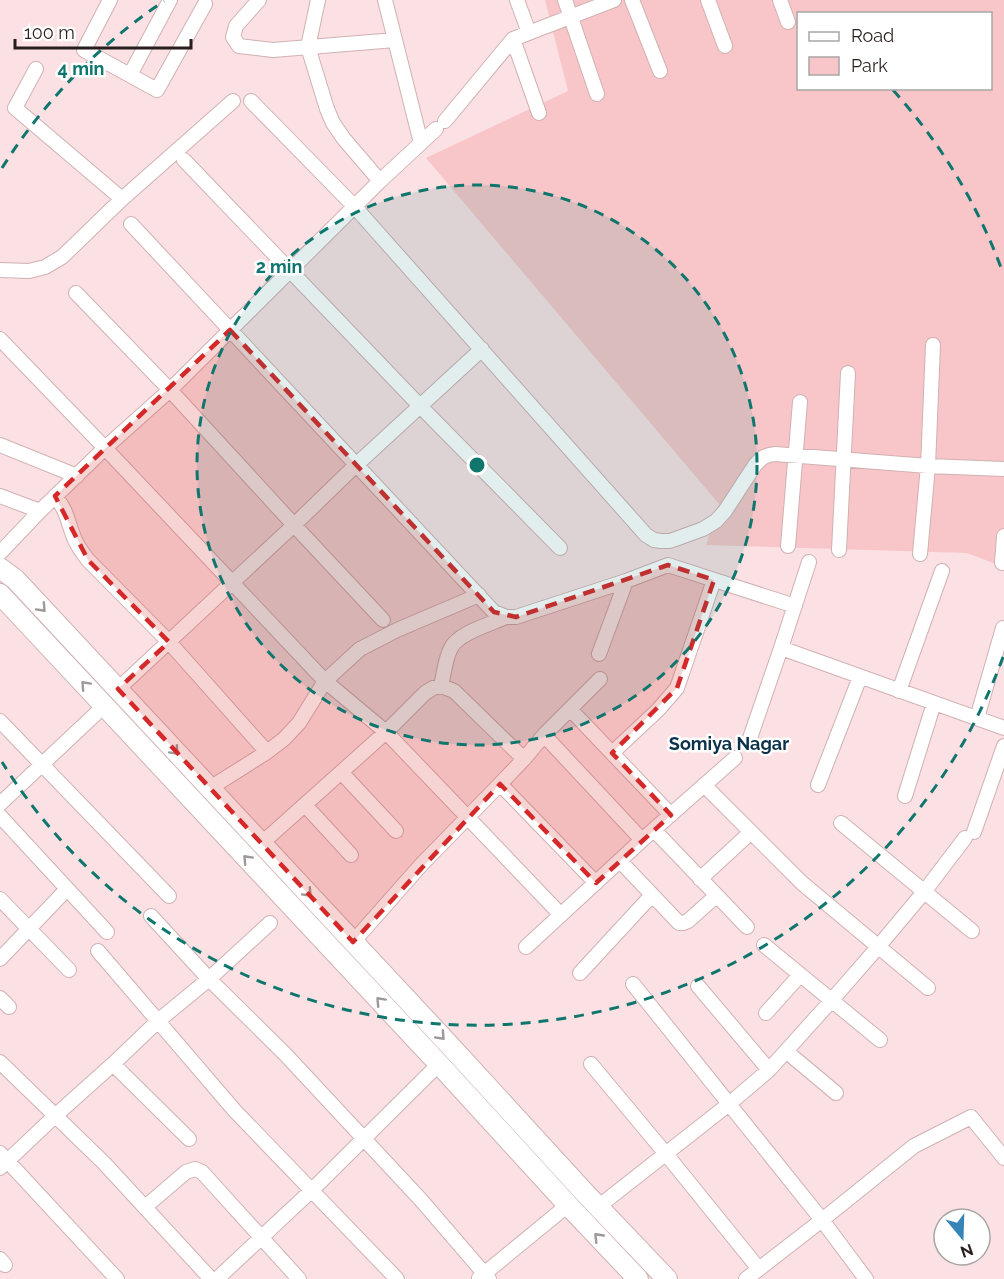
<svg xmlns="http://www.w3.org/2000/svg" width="1004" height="1279" font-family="Raleway,sans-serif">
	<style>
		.green { fill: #f8c6c9; fill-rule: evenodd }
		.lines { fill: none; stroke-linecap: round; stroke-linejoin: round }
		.street-casing { stroke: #d0b1b3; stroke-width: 16 }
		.secondary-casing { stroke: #d0b1b3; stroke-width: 22 }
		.street { stroke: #fff; stroke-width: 14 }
		.secondary { stroke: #fff; stroke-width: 20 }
		.oneway { stroke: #9e9999 }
		.marked { fill: #d62828; fill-opacity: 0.2; stroke: #d62828; stroke-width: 4.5; stroke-dasharray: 12 8; stroke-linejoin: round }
		.ring { fill: none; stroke: #0f766e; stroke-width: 3; stroke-dasharray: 10 8 }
		.labels { text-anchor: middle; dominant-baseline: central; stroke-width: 5; stroke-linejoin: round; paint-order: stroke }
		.neighbourhood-label { font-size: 18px; font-weight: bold; fill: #0c324a; stroke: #fff }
		.centre { fill: #0f766e; stroke: #fff; stroke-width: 3 }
		.ring-label { font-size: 18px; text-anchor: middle; font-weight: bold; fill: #0f766e; stroke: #fff; stroke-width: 5; stroke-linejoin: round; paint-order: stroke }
	</style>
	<rect width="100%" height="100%" fill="#fbe1e3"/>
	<!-- green -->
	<path class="green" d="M 545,0 L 1004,0 L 1004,567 L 967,553 L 706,545 L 719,504 L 426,158 L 568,91 ZM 798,14 L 990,14 L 990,88 L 798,88 Z"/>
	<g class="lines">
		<!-- street casing -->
		<g class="street-casing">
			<path id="street" d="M 110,0 L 84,50 L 157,90 L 205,4
				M 259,0 L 236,26 L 233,37 L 239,46 L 273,50 L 395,40
				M 318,0 L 308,47 L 327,109 L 333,123 L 344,139 L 380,181
				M 385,0 L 421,143
				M 517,0 L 529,33
				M 565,0 L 597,94
				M 632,0 L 660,71
				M 708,0 L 725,46
				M 780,0 L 788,22
				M 513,39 L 539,113
				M 36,69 L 15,108 L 122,199
				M 130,75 L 170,0
				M 251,101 L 354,206 L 646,535 L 654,540 L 661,541 L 670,541 L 703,529 L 716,521 L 725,511 L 755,465 C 761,458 765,455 775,454 L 928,466 L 1004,469
				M 445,121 L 513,39 L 614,0
				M 184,160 L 421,407 L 560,548
				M 131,224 L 494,612 L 506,617 L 516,617 L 626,581
				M 0,270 L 29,271 L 45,267 L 62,257 L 122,199 L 233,101
				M 76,293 L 170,390 L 294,525 L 383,620
				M 0,339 L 105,448 L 325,681 L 386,732 L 561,915
				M 0,445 L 77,476
				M 0,496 L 40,511
				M 55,496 C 67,511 67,519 73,535 C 76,545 82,552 88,560 L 169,642 L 267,752
				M 788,546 L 800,402
				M 839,550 L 848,373
				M 0,553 L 40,511 L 105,448 L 170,390 L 380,181 L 436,129
				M 920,554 L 928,466 L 933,345
				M 1002,563 L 1004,536
				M 781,648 L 1004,728
				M 599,654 L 626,581 L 668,565 L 795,606
				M 441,686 C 444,674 445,659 451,648 C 458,633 491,624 506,617
				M 118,689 L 294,525 L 356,465 L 482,349
				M 899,691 L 942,571
				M 570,709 L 671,815
				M 977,718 L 1003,628
				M 0,721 L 169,896
				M 544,735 L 642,840
				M 749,741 L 781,648 L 809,562
				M 612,753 L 658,710 L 677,688 L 714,580
				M 341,772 L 396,831
				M 500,784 L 596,883
				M 704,785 L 802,883 L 928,988
				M 818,785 L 860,677
				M 210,788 L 267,752 L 284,739 L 299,723 L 325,681 L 360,649 L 397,630 L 479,595
				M 905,796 L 934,703
				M 0,804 L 104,706
				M 305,805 L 351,855
				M 0,816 L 107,932
				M 841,823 L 972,931
				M 654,830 L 747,927
				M 974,832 L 1004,746
				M 262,843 L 386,732 L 425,693 L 433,688 L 441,686 L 454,691 L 524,759
				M 620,861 L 679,923 L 683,923 L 688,921 L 716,896
				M 700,879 L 751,832
				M 0,899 L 69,970
				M 151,916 L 209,979 L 285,1054 L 421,1200 L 489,1279
				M 353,942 L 421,865 L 500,784 L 524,759 L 544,735 L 600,679
				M 764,945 L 880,1040
				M 526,947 L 642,840 L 735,758
				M 98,951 L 235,1111 L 397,1279
				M 0,959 L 67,889
				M 580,973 L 652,895
				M 633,984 L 822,1220 L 866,1279
				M 698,986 L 769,1070
				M 0,998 L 9,1007
				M 766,1013 L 800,975
				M 787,1052 L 836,1093
				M 0,1062 L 104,1163 L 211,1279
				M 113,1064 L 189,1139
				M 591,1064 L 666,1154 L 759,1269
				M 0,1153 L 117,1279
				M 0,1168 L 56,1115 L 113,1064 L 158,1021 L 209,979 L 270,923
				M 145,1207 L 186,1172 L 195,1169 L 202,1172 L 299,1279
				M 598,1207 L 729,1104 L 769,1070 L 831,1001 L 878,947 L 924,892 L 965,838
				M 0,1259 L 5,1265
				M 479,1278 L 568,1205
				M 217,1279 L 312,1190 L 439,1064
				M 746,1279 L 822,1220 L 914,1146 L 971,1117 L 1004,1158"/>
		</g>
		<!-- secondary casing -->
		<g class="secondary-casing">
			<path id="secondary" d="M 0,568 L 15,579 L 454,1050 L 584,1192 L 667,1279
				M 0,594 L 439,1064 L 568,1205 L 638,1279"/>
		</g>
		<!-- street -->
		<use href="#street" class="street"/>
		<!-- secondary -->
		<use href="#secondary" class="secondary"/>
	</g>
	<!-- one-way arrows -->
	<defs><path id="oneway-chevron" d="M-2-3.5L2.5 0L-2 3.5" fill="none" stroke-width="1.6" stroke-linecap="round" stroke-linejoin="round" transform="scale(1.5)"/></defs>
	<g class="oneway">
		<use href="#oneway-chevron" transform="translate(42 608) rotate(47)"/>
		<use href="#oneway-chevron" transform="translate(85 685) rotate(-133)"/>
		<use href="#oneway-chevron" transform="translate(175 751) rotate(47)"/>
		<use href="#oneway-chevron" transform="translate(247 859) rotate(-133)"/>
		<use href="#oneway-chevron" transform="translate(308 893) rotate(47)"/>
		<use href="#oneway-chevron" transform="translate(380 1001) rotate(-133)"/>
		<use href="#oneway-chevron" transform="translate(441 1036) rotate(47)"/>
		<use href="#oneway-chevron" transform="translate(598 1237) rotate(-134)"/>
	</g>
	<!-- marked area -->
	<path class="marked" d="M 230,330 L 494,612 L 516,617 L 668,565 L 714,580 L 677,688 L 612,753 L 671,815 L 596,883 L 500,784 L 353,942 L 118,689 L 169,642 L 88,560 L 55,496 Z"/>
	<!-- distance rings -->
	<circle cx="477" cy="465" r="280" fill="#0f766e" fill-opacity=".12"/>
	<g class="ring">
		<circle cx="477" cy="465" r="280"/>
		<path d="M1003 657A560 560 0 0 1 2 762M2 168A560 560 0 0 1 164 1M893 90A560 560 0 0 1 1003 273"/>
	</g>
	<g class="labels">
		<!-- neighbourhood labels -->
		<g class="neighbourhood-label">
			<text x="729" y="743">Somiya Nagar</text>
		</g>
	</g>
	<circle cx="477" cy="465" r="9" class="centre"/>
	<g class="ring-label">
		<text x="81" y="75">4 min</text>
		<text x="279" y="273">2 min</text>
	</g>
	<!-- legend -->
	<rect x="797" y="12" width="195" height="78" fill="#ffffff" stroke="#a9a5a5" stroke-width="1.5"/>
	<rect x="809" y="32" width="30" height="9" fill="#ffffff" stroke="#a9a5a5" stroke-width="1.5"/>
	<text x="851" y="42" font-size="18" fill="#281d1d">Road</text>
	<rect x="809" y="57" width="30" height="18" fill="#f8c6c9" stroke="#a9a5a5" stroke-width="1.5"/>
	<text x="851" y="72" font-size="18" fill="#281d1d">Park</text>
	<!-- north arrow -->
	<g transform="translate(962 1237) rotate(161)"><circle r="28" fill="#ffffff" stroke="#a9a5a5" stroke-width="1.5"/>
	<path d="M0-4.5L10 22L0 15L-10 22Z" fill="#3785b7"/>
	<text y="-9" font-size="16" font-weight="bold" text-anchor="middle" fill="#281d1d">N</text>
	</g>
	<!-- scale -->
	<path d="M15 39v9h176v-9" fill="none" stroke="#281d1d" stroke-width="3"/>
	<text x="24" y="39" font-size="18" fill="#281d1d" stroke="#ffffff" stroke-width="4.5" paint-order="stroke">100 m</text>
</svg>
